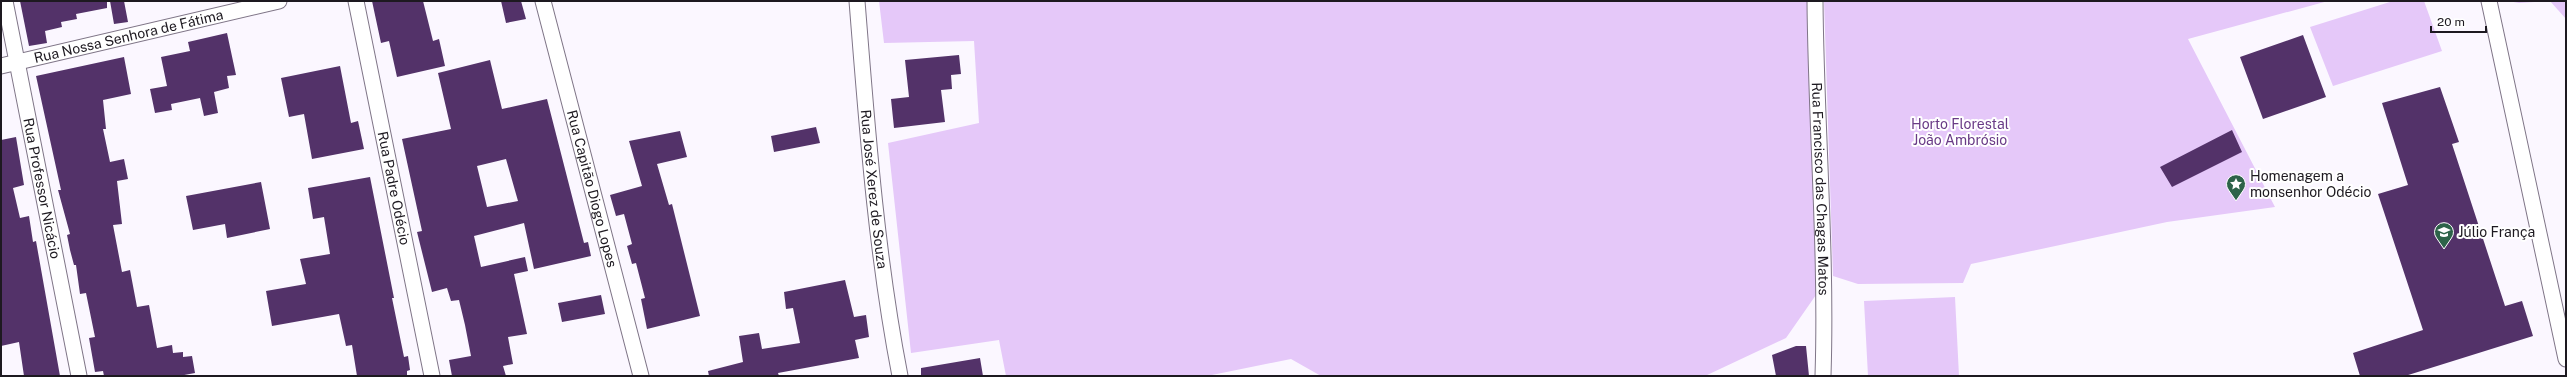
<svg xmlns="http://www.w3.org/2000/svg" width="2567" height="377" font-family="'Public Sans',sans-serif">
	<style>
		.green { fill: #e5c8f9 }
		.building { fill: #533269; fill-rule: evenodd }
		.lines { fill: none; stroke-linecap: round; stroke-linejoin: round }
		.minor-casing { stroke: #7f7587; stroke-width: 17 }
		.minor { stroke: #fff; stroke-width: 15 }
		.labels { text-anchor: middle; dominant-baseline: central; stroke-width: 4; stroke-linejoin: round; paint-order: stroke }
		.street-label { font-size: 14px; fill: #1d1920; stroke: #fff }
		.park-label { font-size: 14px; fill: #693a86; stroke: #fff }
		.poi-label { font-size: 14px; fill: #1d1920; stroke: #fff; text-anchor: start }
	</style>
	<rect width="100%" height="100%" fill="#fbf7ff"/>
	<!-- green -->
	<path class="green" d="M 879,1 L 1807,1 L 1825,282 L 1786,338 L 1705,376 L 1321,376 L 1291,359 L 1207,376 L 1006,376 L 999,340 L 911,353 L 888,143 L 979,123 L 974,41 L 884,43 Z
		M 1824,1 L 2328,1 L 2188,39 L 2275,207 L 2167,222 L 1971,264 L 1963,283 L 1858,284 L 1833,276 Z
		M 2393,1 L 2424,1 L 2442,51 L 2333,86 L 2310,27 Z
		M 2508,1 L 2566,1 L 2566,19 L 2550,1 L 2519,3 Z
		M 1955,297 L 1959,376 L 1868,376 L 1864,301 Z"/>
	<!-- building -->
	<path class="building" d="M 20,1 L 107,1 L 107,8 L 76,14 L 77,19 L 61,22 L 62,27 L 45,31 L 47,43 L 29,46 Z
		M 110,1 L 124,1 L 128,22 L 114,24 Z
		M 372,1 L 423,1 L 433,41 L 439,39 L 445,66 L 397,77 L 389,41 L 381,43 Z
		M 501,1 L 521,1 L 526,19 L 506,23 Z
		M 227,33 L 236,75 L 227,76 L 229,88 L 214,92 L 218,113 L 204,116 L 200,98 L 171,104 L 172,110 L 155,113 L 150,89 L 167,86 L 161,57 L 190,51 L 188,42 Z
		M 2303,35 L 2326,97 L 2263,119 L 2240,57 Z
		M 959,55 L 961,74 L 951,75 L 952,89 L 941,90 L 945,122 L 894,128 L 891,99 L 909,97 L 905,60 Z
		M 124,57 L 131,94 L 103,100 L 106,129 L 103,129 L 110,162 L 124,159 L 128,179 L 117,181 L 122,224 L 113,225 L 122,272 L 130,270 L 137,307 L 149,305 L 157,348 L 172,345 L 173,353 L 183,352 L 183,357 L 192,356 L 195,373 L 179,376 L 104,376 L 103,371 L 95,372 L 89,338 L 95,337 L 86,293 L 80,294 L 76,265 L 74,265 L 70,250 L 67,235 L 70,234 L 58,190 L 61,190 L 36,76 Z
		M 490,60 L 502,109 L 547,99 L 584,243 L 588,242 L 591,256 L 534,269 L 524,223 L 474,236 L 481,267 L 525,257 L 528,271 L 514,274 L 527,334 L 508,337 L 513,364 L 503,366 L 506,376 L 452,376 L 449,360 L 471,356 L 465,325 L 459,300 L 451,301 L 447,288 L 432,292 L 417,232 L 422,231 L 402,139 L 451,129 L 438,73 ZM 506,159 L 518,201 L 487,207 L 477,166 Z
		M 340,66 L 351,123 L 358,121 L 364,149 L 312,159 L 304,114 L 289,117 L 281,78 Z
		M 2440,87 L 2459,142 L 2452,144 L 2505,306 L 2522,301 L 2533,336 L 2405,376 L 2360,376 L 2353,353 L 2423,330 L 2378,194 L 2408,185 L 2382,103 Z
		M 816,127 L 820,143 L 774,152 L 771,136 Z
		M 2232,130 L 2242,152 L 2172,187 L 2160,167 Z
		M 680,131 L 687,157 L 657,164 L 669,205 L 672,204 L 700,316 L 647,329 L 641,299 L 645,298 L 636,263 L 632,264 L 627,246 L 632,244 L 624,214 L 616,216 L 610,195 L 642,186 L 629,141 Z
		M 16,137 L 24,185 L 13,188 L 20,218 L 29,216 L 33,242 L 36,241 L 60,376 L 24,376 L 19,342 L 1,346 L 1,140 Z
		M 370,177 L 394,298 L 392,298 L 404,357 L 408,356 L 410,370 L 407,371 L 407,376 L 357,376 L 352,345 L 346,346 L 339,314 L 272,326 L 266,291 L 306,284 L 300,259 L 330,254 L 324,217 L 313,219 L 308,188 Z
		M 261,182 L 270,229 L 227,238 L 225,224 L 193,230 L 186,196 Z
		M 845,280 L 854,317 L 866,315 L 869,337 L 855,340 L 859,358 L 778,373 L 779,376 L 709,376 L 708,371 L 743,362 L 739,336 L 759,333 L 762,349 L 800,343 L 793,308 L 786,309 L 784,292 Z
		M 601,295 L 605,314 L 562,322 L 558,303 Z
		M 1796,346 L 1806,346 L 1809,376 L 1776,376 L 1772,355 Z
		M 980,358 L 983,376 L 921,376 L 921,368 Z"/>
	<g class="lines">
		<!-- minor casing -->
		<g class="minor-casing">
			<g id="minor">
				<path id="s1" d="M 5,1 L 79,376"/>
				<path id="s2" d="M 356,1 L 432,376"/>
				<path id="s3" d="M 543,1 L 641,376"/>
				<path id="s4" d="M 857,1 C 867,126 876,253 900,376"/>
				<path id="s5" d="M 1815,1 C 1816,126 1827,251 1823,376"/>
				<path d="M 2489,1 L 2566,359"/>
				<path id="s6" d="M 1,66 L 279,1"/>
			</g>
		</g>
		<!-- minor -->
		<use href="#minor" class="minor"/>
	</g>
	<!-- icons -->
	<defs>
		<g id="sight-pin" transform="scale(1)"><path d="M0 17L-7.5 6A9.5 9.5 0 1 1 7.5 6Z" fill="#2d6349" stroke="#fff"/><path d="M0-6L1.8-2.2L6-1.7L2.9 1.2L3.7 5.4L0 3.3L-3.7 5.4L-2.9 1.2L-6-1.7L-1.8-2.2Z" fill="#fff"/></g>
		<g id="university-pin" transform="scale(1)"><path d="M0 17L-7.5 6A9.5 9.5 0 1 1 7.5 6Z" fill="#2d6349" stroke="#fff"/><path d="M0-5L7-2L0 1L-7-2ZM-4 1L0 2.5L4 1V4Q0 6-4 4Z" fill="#fff"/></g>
	</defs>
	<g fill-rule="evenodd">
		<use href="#sight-pin" x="2236" y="184"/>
		<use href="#university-pin" x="2444" y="232"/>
	</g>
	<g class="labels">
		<!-- street labels -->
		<g class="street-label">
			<text stroke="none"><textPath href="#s6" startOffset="131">Rua Nossa Senhora de Fátima</textPath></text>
			<text stroke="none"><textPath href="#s1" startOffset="191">Rua Professor Nicácio</textPath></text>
			<text stroke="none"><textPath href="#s2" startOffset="191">Rua Padre Odécio</textPath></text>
			<text stroke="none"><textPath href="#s3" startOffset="194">Rua Capitão Diogo Lopes</textPath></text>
			<text stroke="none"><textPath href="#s4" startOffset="189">Rua José Xerez de Souza</textPath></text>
			<text stroke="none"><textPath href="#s5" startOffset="188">Rua Francisco das Chagas Matos</textPath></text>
		</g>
		<!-- park labels -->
		<g class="park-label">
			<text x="1960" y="124">Horto Florestal<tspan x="1960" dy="16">João Ambrósio</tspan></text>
		</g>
		<!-- poi labels -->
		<g class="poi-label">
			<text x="2250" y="176">Homenagem a<tspan x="2250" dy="16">monsenhor Odécio</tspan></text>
			<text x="2458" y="232">Júlio França</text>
		</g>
	</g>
	<!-- border -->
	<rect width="2567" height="377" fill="none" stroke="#1d1920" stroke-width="4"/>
	<!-- scale -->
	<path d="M2431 26v6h55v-6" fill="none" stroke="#1d1920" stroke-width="2"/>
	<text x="2437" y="26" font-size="12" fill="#1d1920" stroke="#ffffff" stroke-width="3" paint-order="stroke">20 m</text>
</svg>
